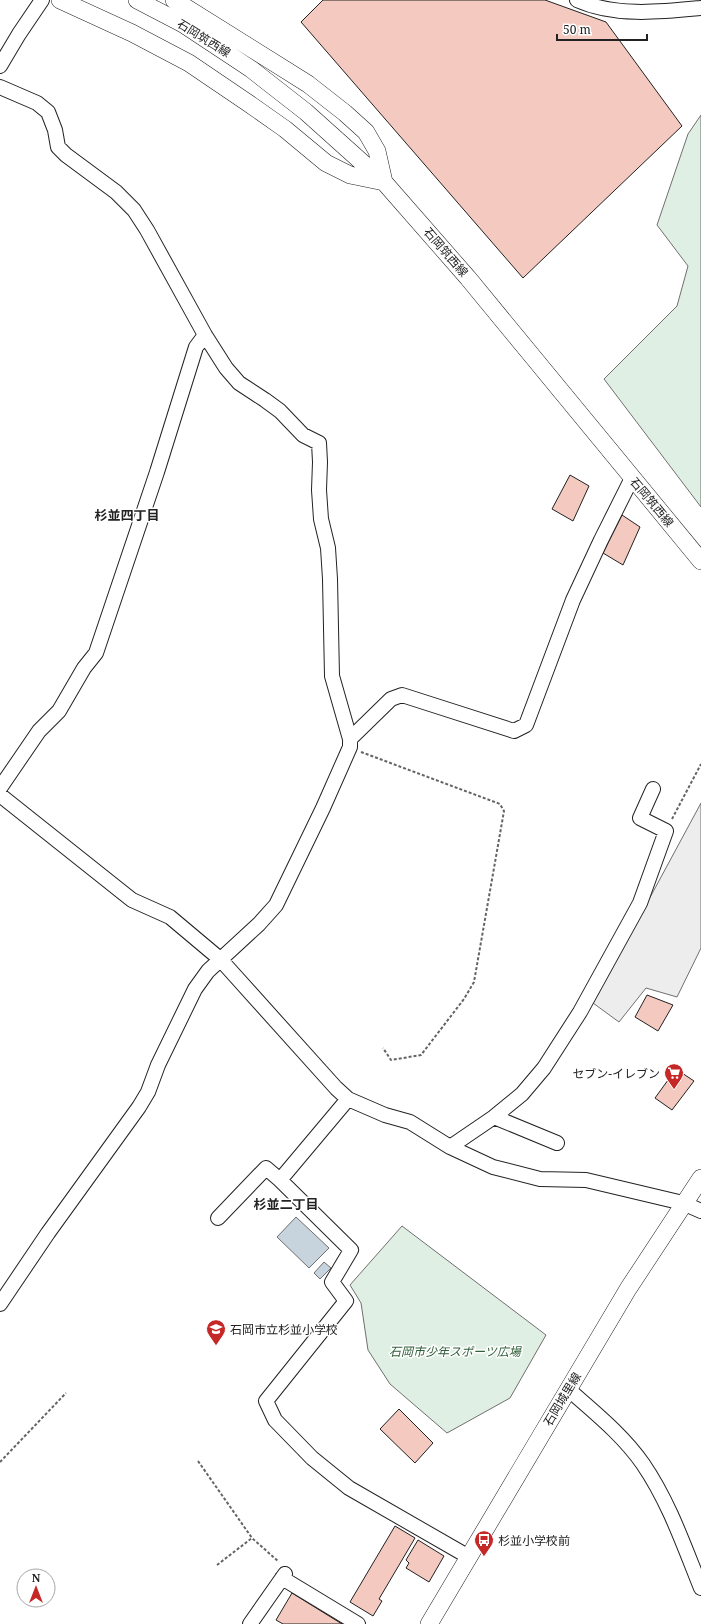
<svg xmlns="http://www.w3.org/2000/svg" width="701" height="1624" font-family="'Noto Serif','Noto Sans JP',serif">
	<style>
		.green { fill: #e0efe3; stroke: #6f6f6f }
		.parking { fill: #ededed; stroke: #6f6f6f }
		.water { fill: #c7d3dd; stroke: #6f6f6f }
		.building { fill: #f3c9c0; stroke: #222 }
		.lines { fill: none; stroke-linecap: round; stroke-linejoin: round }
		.minor-casing { stroke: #222; stroke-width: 16 }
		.major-casing { stroke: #222; stroke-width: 18 }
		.path { stroke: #646464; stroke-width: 2; stroke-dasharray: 3 2; stroke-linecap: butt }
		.minor { stroke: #fff; stroke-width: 14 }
		.major { stroke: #fff; stroke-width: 17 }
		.labels { text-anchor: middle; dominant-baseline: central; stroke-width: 3; stroke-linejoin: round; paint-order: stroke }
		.street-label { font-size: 12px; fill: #222; stroke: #fff }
		.poi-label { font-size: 12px; fill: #222; stroke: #fff; text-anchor: start }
		.park-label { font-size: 12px; font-style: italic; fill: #2f5e38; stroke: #fff }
		.neighbourhood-label { font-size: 13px; font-weight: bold; fill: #222; stroke: #fff }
	</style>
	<rect width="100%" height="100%" fill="#fff"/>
	<!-- green -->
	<path class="green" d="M 701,115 L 701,507 L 604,379 L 677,306 L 688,266 L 657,225 L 688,134 Z
		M 402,1226 L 546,1335 L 510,1398 L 447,1433 L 390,1384 L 368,1350 L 361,1303 L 350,1285 Z"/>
	<!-- parking -->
	<path class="parking" d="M 701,803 L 701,948 L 677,997 L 646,988 L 619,1022 L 593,1003 Z"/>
	<!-- water -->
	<path class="water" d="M 296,1217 L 329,1248 L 309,1268 L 277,1237 Z
		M 324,1262 L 331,1268 L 320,1279 L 314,1273 Z"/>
	<!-- building -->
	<path class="building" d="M 323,0 L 545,0 L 606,22 L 682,126 L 523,278 L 301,22 Z
		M 570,475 L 589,486 L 573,521 L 552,509 Z
		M 622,515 L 640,527 L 623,565 L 603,553 Z
		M 647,995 L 673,1005 L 658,1031 L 635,1017 Z
		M 676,1069 L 694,1081 L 672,1110 L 655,1098 Z
		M 399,1409 L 433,1443 L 415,1463 L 380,1429 Z
		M 395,1526 L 415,1538 L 379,1599 L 382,1601 L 373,1616 L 350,1602 Z
		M 418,1540 L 444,1556 L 429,1582 L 406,1568 L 409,1563 L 406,1560 Z
		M 292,1593 L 342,1624 L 283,1624 L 276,1620 Z"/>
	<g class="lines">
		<!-- minor casing -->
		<g class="minor-casing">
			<path id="minor" d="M 577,0 C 615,17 660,12 701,8
				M 0,66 L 19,34 L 42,0
				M 0,87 L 37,103 L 48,112 L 55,130 L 58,147 L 66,155 L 116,192 L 134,210 L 147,230 L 205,335 L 226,368 L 239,383 L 265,400 L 280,411 L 303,435 L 319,443 L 320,462 L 319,490 L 321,519 L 328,548 L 330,579 L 332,676 L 350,739 L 350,747 L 323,808 L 276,905 L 259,924 L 208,971 L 195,989 L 158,1065 L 148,1092 L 139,1107 L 48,1233 L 0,1304
				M 350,739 L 391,699 L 402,695 L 514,731 L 526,725 L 573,600 L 601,540 L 632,478
				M 0,788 L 39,731 L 59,711 L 84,668 L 96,653 L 157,472 L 196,347 L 205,335
				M 0,795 L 132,900 L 170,917 L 220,959 L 336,1088 L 348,1099 L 385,1115 L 410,1122 L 450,1147 L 493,1167 L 540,1179 L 586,1180 L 683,1203 L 701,1211
				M 494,1117 L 557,1143
				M 450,1147 L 494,1117 L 522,1094 L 544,1068 L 580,1012 L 640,903 L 666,831 L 640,818 L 653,789
				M 280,1180 L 348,1099
				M 218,1218 L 266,1168 L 280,1180 L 351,1250 L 332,1282 L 346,1301 L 266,1401 L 275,1420 L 312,1458 L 349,1488 L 469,1557
				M 568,1389 C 594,1412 623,1435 643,1464 C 669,1502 684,1546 701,1588
				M 282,1578 L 358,1624
				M 250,1624 L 285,1574"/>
		</g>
		<!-- major casing -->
		<g class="major-casing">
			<path id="major" d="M 60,0 L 132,33 L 189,63 L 248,103 L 285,129 L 326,163 L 350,175 L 384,182
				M 137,0 L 183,24 L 251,69 L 306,112 L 384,182 L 468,278 L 701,561
				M 174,0 L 308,84 L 345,113 L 366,132 L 377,151 L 384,182
				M 429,1624 L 628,1289 L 701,1178"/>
		</g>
		<!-- path -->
		<path class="path" d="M 361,752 L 500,804 L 504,811 L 474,982 L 464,999 L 421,1055 L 391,1060 L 383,1048
			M 672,819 L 701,764
			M 198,1461 L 252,1538 L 279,1562
			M 0,1462 L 66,1393
			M 217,1565 L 252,1538"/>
		<!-- minor -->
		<use href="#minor" class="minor"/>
		<!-- major -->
		<use href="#major" class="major"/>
	</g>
	<!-- icons -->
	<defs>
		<g id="supermarket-pin" transform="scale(1)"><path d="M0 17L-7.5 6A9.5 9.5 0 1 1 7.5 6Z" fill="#c62828" stroke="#fff"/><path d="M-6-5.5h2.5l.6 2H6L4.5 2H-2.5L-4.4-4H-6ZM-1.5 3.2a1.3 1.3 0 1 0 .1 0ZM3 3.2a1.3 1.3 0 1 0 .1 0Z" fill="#fff"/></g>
		<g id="school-pin" transform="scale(1)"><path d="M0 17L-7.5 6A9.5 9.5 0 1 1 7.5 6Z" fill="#c62828" stroke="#fff"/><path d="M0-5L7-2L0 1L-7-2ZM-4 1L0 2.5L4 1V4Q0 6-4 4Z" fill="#fff"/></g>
		<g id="bus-pin" transform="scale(1)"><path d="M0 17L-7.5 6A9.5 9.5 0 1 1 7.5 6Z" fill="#c62828" stroke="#fff"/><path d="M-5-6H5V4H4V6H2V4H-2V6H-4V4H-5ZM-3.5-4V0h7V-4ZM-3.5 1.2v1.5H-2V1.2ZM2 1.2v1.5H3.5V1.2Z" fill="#fff"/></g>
	</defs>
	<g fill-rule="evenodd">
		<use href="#supermarket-pin" x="674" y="1073"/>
		<use href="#school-pin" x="216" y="1329"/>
		<use href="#bus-pin" x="484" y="1540"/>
	</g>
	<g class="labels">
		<!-- street labels -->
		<g class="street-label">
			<text transform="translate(204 38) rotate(32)">石岡筑西線</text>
			<text transform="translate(446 252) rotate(49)">石岡筑西線</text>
			<text transform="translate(652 502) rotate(50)">石岡筑西線</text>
			<text transform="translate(562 1399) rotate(-59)">石岡城里線</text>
		</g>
		<!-- poi labels -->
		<g class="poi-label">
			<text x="660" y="1073" text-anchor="end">セブン-イレブン</text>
			<text x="230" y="1329">石岡市立杉並小学校</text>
			<text x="498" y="1540">杉並小学校前</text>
		</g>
		<!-- park labels -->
		<g class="park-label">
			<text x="455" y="1351">石岡市少年スポーツ広場</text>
		</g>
		<!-- neighbourhood labels -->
		<g class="neighbourhood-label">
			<text x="127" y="515">杉並四丁目</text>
			<text x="286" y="1204">杉並二丁目</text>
		</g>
	</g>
	<!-- north arrow -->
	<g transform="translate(36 1588)"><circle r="19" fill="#ffffff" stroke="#a7a7a7"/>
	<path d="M0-3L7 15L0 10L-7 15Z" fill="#c62828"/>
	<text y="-6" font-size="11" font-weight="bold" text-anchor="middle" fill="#222222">N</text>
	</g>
	<!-- scale -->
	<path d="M557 34v6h90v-6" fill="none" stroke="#222222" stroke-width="2"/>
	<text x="563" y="34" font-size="12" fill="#222222" stroke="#ffffff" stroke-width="3" paint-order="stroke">50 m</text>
</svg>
